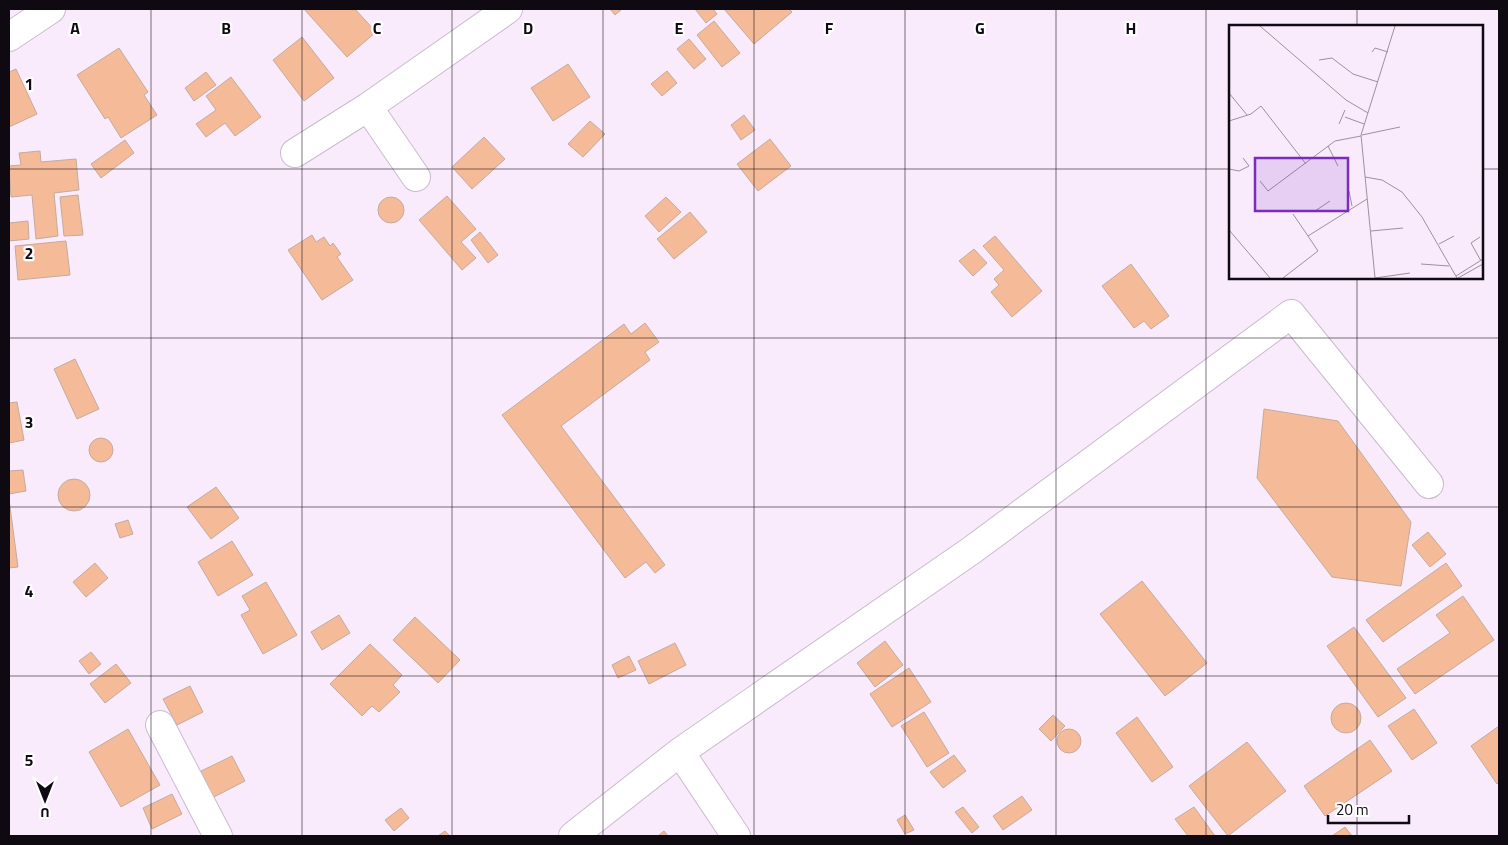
<svg xmlns="http://www.w3.org/2000/svg" width="1508" height="845" font-family="'Titillium Web',sans-serif">
	<style>
		.building { fill: #f5bb98; stroke: #c3ab9e }
		.lines { fill: none; stroke-linecap: round; stroke-linejoin: round }
		.minor-casing { stroke: #cbbacf; stroke-width: 30 }
		.minor { stroke: #fff; stroke-width: 28 }
		.grid { fill: none; stroke: #0f0a11; stroke-width: 1; stroke-opacity: 0.55 }
		.inset-road { fill: none; stroke: #9b919e; stroke-width: 1 }
		.view { fill: #7b2cbf; fill-opacity: 0.15; stroke: #7b2cbf; stroke-width: 2.5 }
		.inset-edge { fill: none; stroke: #0f0a11; stroke-width: 2.5 }
		.grid-label { font-size: 16px; text-anchor: middle; font-weight: bold; fill: #0f0a11; stroke: #fefefe; stroke-width: 4.5; stroke-linejoin: round; paint-order: stroke }
	</style>
	<rect width="100%" height="100%" fill="#f9ebfc"/>
	<!-- building -->
	<path class="building" d="M 304,9 L 355,9 L 376,32 L 347,57 Z
		M 610,9 L 622,9 L 615,15 Z
		M 695,9 L 713,9 L 717,14 L 706,23 Z
		M 724,9 L 789,9 L 792,12 L 754,44 Z
		M 714,21 L 740,53 L 722,67 L 697,35 Z
		M 302,37 L 334,78 L 304,101 L 273,60 Z
		M 689,39 L 706,59 L 694,69 L 677,49 Z
		M 119,48 L 148,92 L 144,95 L 157,115 L 121,138 L 108,117 L 105,119 L 77,75 Z
		M 568,64 L 590,97 L 553,121 L 531,88 Z
		M 16,69 L 37,114 L 9,127 L 9,72 Z
		M 667,71 L 677,83 L 662,96 L 651,84 Z
		M 206,72 L 216,85 L 194,101 L 185,88 Z
		M 231,77 L 261,117 L 235,136 L 225,123 L 206,137 L 196,124 L 216,110 L 206,96 Z
		M 744,115 L 755,130 L 741,140 L 731,125 Z
		M 590,121 L 605,134 L 583,157 L 568,144 Z
		M 484,137 L 505,159 L 472,189 L 452,167 Z
		M 770,139 L 791,166 L 758,191 L 737,164 Z
		M 125,140 L 134,153 L 101,178 L 91,164 Z
		M 40,151 L 41,162 L 76,159 L 79,190 L 54,193 L 58,236 L 36,239 L 32,195 L 11,197 L 9,166 L 21,165 L 19,153 Z
		M 78,195 L 83,235 L 64,236 L 60,197 Z
		M 447,196 L 476,229 L 461,242 L 476,258 L 462,270 L 419,220 Z
		M378 210a13 13 0 1 1 26 0a13 13 0 1 1-26 0Z
		M 666,197 L 681,212 L 659,232 L 645,216 Z
		M 690,212 L 707,232 L 674,259 L 657,239 Z
		M 28,221 L 29,239 L 9,241 L 9,223 Z
		M 480,232 L 498,255 L 488,263 L 471,240 Z
		M 312,235 L 316,242 L 324,237 L 330,246 L 333,243 L 341,254 L 337,257 L 353,280 L 322,300 L 288,250 Z
		M 995,236 L 1042,291 L 1012,317 L 991,292 L 999,285 L 994,279 L 1004,270 L 983,246 Z
		M 66,241 L 70,275 L 18,280 L 15,246 Z
		M 974,249 L 987,263 L 973,276 L 959,261 Z
		M 1131,264 L 1169,316 L 1151,329 L 1144,321 L 1134,328 L 1102,286 Z
		M 645,323 L 659,342 L 645,352 L 650,360 L 561,426 L 665,565 L 655,573 L 646,562 L 625,578 L 502,415 L 624,324 L 631,334 Z
		M 75,359 L 99,409 L 77,419 L 54,369 Z
		M 17,402 L 24,440 L 9,443 L 9,403 Z
		M 1264,409 L 1338,421 L 1411,522 L 1401,586 L 1332,577 L 1257,478 Z
		M89 450a12 12 0 1 1 24 0a12 12 0 1 1-24 0Z
		M 23,470 L 26,491 L 9,494 L 9,471 Z
		M58 495a16 16 0 1 1 32 0a16 16 0 1 1-32 0Z
		M 216,487 L 239,518 L 211,539 L 187,507 Z
		M 9,499 L 18,567 L 9,568 Z
		M 128,520 L 133,534 L 120,538 L 115,524 Z
		M 1428,532 L 1446,554 L 1430,567 L 1412,545 Z
		M 232,541 L 253,575 L 218,596 L 198,562 Z
		M 95,563 L 108,578 L 86,597 L 73,582 Z
		M 1446,563 L 1462,586 L 1383,642 L 1366,620 Z
		M 1142,581 L 1207,663 L 1165,696 L 1100,614 Z
		M 266,582 L 297,635 L 263,654 L 241,615 L 250,610 L 242,596 Z
		M 1463,596 L 1494,640 L 1415,694 L 1397,669 L 1450,633 L 1436,615 Z
		M 339,615 L 350,633 L 322,650 L 311,632 Z
		M 415,617 L 460,660 L 438,683 L 393,640 Z
		M 1354,627 L 1406,698 L 1378,717 L 1327,646 Z
		M 885,641 L 903,665 L 875,687 L 857,663 Z
		M 675,643 L 686,665 L 649,684 L 638,661 Z
		M 370,644 L 402,675 L 393,685 L 400,692 L 379,712 L 372,706 L 362,716 L 330,684 Z
		M 91,652 L 101,664 L 89,674 L 79,661 Z
		M 629,656 L 636,670 L 618,678 L 612,665 Z
		M 116,664 L 131,683 L 105,703 L 90,684 Z
		M 909,668 L 931,702 L 892,727 L 870,694 Z
		M 190,686 L 203,712 L 177,725 L 163,699 Z
		M1331 718a15 15 0 1 1 30 0a15 15 0 1 1-30 0Z
		M 1414,709 L 1437,743 L 1412,760 L 1388,726 Z
		M 924,712 L 949,753 L 927,767 L 901,726 Z
		M 1053,715 L 1065,726 L 1051,741 L 1039,729 Z
		M 1137,717 L 1173,767 L 1152,782 L 1116,733 Z
		M 1499,726 L 1499,782 L 1497,784 L 1471,746 Z
		M1057 741a12 12 0 1 1 24 0a12 12 0 1 1-24 0Z
		M 128,729 L 160,785 L 121,807 L 89,752 Z
		M 1370,740 L 1392,771 L 1325,816 L 1304,786 Z
		M 1247,742 L 1286,791 L 1228,836 L 1189,786 Z
		M 954,755 L 966,771 L 943,788 L 930,772 Z
		M 232,756 L 245,781 L 210,799 L 197,773 Z
		M 172,794 L 182,814 L 152,829 L 143,808 Z
		M 1022,796 L 1032,810 L 1003,830 L 993,816 Z
		M 963,807 L 979,827 L 972,833 L 955,812 Z
		M 1194,807 L 1215,836 L 1188,836 L 1175,819 Z
		M 401,808 L 409,818 L 394,831 L 385,820 Z
		M 905,815 L 914,830 L 905,834 L 897,820 Z
		M 1345,827 L 1352,836 L 1332,836 Z
		M 445,831 L 450,836 L 438,836 Z
		M 664,831 L 668,836 L 658,836 Z"/>
	<g class="lines">
		<!-- minor casing -->
		<g class="minor-casing">
			<path id="minor" d="M 9,37 L 51,9
				M 368,107 L 416,177
				M 295,153 L 368,107 L 508,9
				M 160,725 L 218,836
				M 680,752 L 736,836
				M 573,836 L 680,752 L 972,550 L 1291,314 L 1429,484"/>
		</g>
		<!-- minor -->
		<use href="#minor" class="minor"/>
	</g>
	<!-- grid -->
	<path class="grid" d="M 151,9 L 151,836M 302,9 L 302,836M 452,9 L 452,836M 603,9 L 603,836M 754,9 L 754,836M 905,9 L 905,836M 1056,9 L 1056,836M 1206,9 L 1206,836M 1357,9 L 1357,26M 9,169 L 1230,169M 1482,169 L 1499,169M 1357,278 L 1357,836M 9,338 L 1499,338M 9,507 L 1499,507M 9,676 L 1499,676"/>
	<!-- overview -->
	<g transform="translate(1229 25)">
		<rect width="254" height="254" fill="#f9ebfc"/>
		<path class="inset-road" d="M 31,1 L 117,75 L 139,88M 143,27 L 146,23 L 159,27M 90,35 L 103,33 L 124,49 L 149,57M 0,68 L 18,90M 116,92 L 135,99M 0,96 L 22,89 L 32,81 L 77,139M 110,99 L 116,85M 133,110 L 171,102M 99,121 L 109,141M 0,144 L 10,146 L 20,141 L 14,133M 136,152 L 153,155 L 173,167 L 193,192 L 228,253M 31,156 L 39,166 L 106,116 L 132,111M 120,166 L 123,181M 86,186 L 101,176M 64,189 L 79,211M 0,205 L 41,253M 142,206 L 174,203M 251,212 L 242,218 L 252,236M 210,219 L 225,211M 192,239 L 220,241M 227,251 L 254,234M 54,253 L 89,226 L 79,211 L 138,174M 146,253 L 181,248M 146,253 L 132,110 L 166,1M 229,253 L 254,239"/>
		<path class="view" d="M 26,133 L 119,133 L 119,186 L 26,186 Z"/>
		<rect width="254" height="254" class="inset-edge"/>
	</g>
	<g class="grid-label">
		<text x="75" y="34">A</text>
		<text x="226" y="34">B</text>
		<text x="377" y="34">C</text>
		<text x="528" y="34">D</text>
		<text x="679" y="34">E</text>
		<text x="829" y="34">F</text>
		<text x="980" y="34">G</text>
		<text x="1131" y="34">H</text>
		<text x="29" y="90">1</text>
		<text x="29" y="259">2</text>
		<text x="29" y="428">3</text>
		<text x="29" y="597">4</text>
		<text x="29" y="766">5</text>
	</g>
	<!-- border -->
	<rect width="1508" height="845" fill="none" stroke="#0f0a11" stroke-width="20"/>
	<!-- north arrow -->
	<g transform="translate(45 800) rotate(180)" stroke="#fefefe" stroke-width="4" paint-order="stroke">
	<path d="M0-4L9 19L0 12L-9 19Z" fill="#0f0a11"/>
	<text y="-8" font-size="14" font-weight="bold" text-anchor="middle" fill="#0f0a11">U</text>
	</g>
	<!-- scale -->
	<path d="M1328 815v8h81v-8" fill="none" stroke="#0f0a11" stroke-width="2.5"/>
	<text x="1336" y="815" font-size="15" fill="#0f0a11" stroke="#fefefe" stroke-width="4" paint-order="stroke">20 m</text>
</svg>
